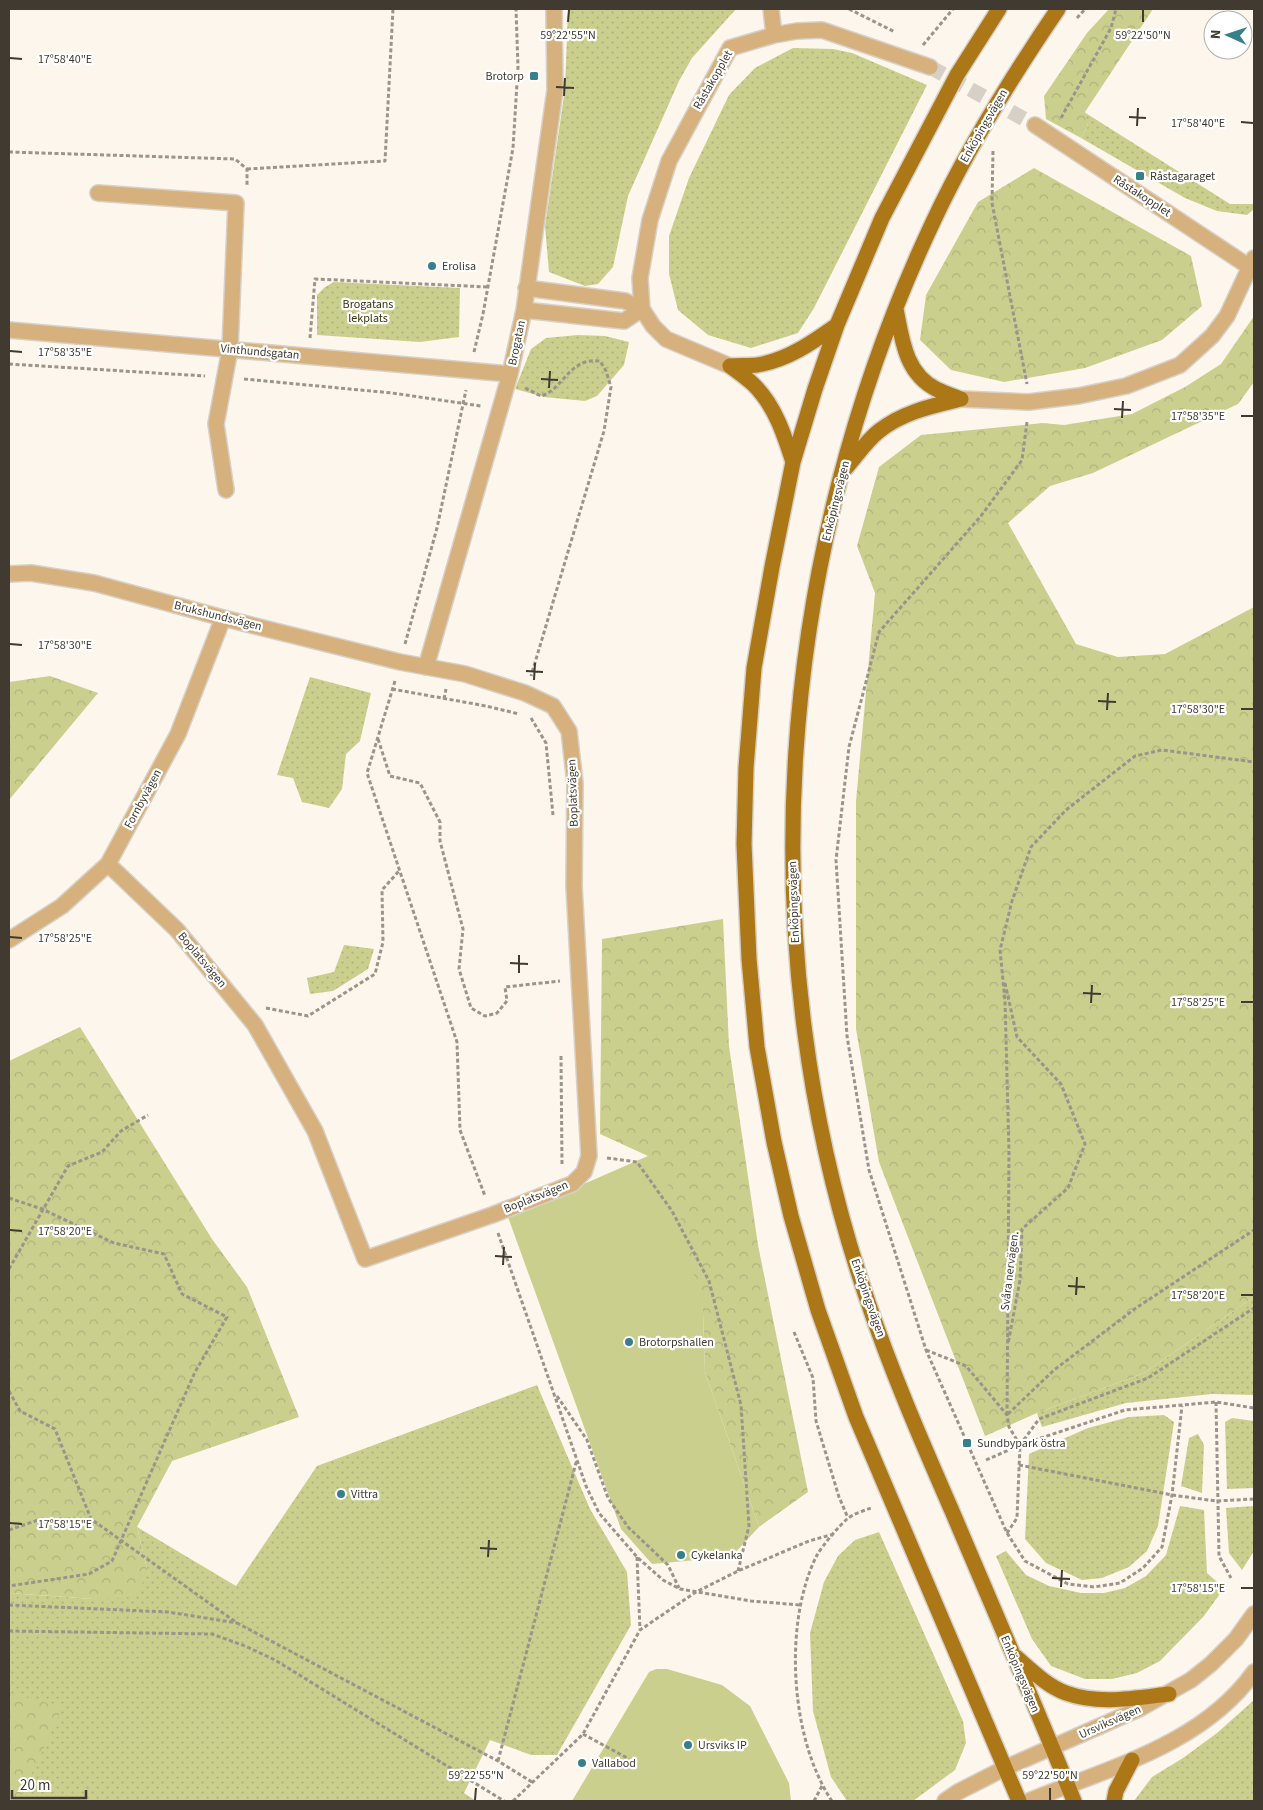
<svg xmlns="http://www.w3.org/2000/svg" width="1263" height="1810" font-family="'Source Sans 3',sans-serif">
	<style>
		.grass { fill: url(#grass-dots) }
		.forest { fill: url(#forest-crowns) }
		.pitch { fill: #cbcf8e }
		.lines { fill: none; stroke-linecap: round; stroke-linejoin: round }
		.minor-tunnel { stroke: #d7d0c6; stroke-width: 15; stroke-dasharray: 15 8; stroke-linecap: butt }
		.minor-casing { stroke: #d7d0c6; stroke-width: 18 }
		.major-casing { stroke: #d7d0c6; stroke-width: 18 }
		.path { stroke: #9a948a; stroke-width: 3; stroke-dasharray: 4 2.5; stroke-linecap: butt }
		.minor { stroke: #d6b17d; stroke-width: 15 }
		.major { stroke: #ac7716; stroke-width: 15 }
		.ticks { fill: none; stroke: #403a30; stroke-width: 2 }
		.poi-dot { fill: #388089; stroke: #fff; stroke-width: 2 }
		.labels { text-anchor: middle; dominant-baseline: central; stroke-width: 4.5; stroke-linejoin: round; paint-order: stroke }
		.poi-label { font-size: 12px; fill: #403a30; stroke: #fff; text-anchor: start }
		.street-label { font-size: 12px; fill: #403a30; stroke: #fff }
		.park-label { font-size: 12px; fill: #35360d; stroke: #fff }
		.ticks-label { font-size: 12px; text-anchor: middle; fill: #403a30; stroke: #fff; stroke-width: 4.5; stroke-linejoin: round; paint-order: stroke }
	</style>
	<defs>
		<pattern id="grass-dots" width="8" height="8" patternUnits="userSpaceOnUse" patternTransform="scale(1.25)"><rect width="8" height="8" fill="#cbcf8e"/><path d="M2 2h.1M6 6h.1" fill="none" stroke="#afb27b" stroke-width="1.8" stroke-linecap="round"/></pattern>
		<pattern id="forest-crowns" width="20" height="18" patternUnits="userSpaceOnUse" patternTransform="scale(1.25)"><rect width="20" height="18" fill="#cbcf8e"/><path d="M2 6a3 3 0 1 1 6 0M12 15a3 3 0 1 1 6 0" fill="none" stroke="#afb27b"/></pattern>
	</defs>
	<rect width="100%" height="100%" fill="#fdf6ec"/>
	<!-- grass -->
	<path class="grass" d="M 568,9 L 736,9 L 692,58 L 679,81 L 628,196 L 613,267 L 598,284 L 585,286 L 549,272 L 545,226 L 565,89 Z
		M 793,48 L 833,49 L 852,53 L 927,85 L 814,308 L 798,333 L 751,348 L 708,335 L 678,310 L 669,274 L 669,236 L 689,178 L 729,95 L 755,68 Z
		M 1084,112 L 1230,204 L 1254,204 L 1254,209 L 1247,215 L 1217,211 L 1185,198 L 1081,138 L 1088,126 Z
		M 334,282 L 460,288 L 459,337 L 420,342 L 317,335 L 317,295 L 325,287 Z
		M 578,335 L 605,336 L 629,342 L 624,365 L 597,396 L 585,401 L 544,397 L 515,389 L 531,349 L 546,338 Z
		M 310,677 L 371,693 L 360,741 L 346,754 L 342,789 L 329,808 L 302,802 L 293,778 L 277,775 Z
		M 344,945 L 374,949 L 368,969 L 333,991 L 310,994 L 307,978 L 334,972 Z
		M 1254,1297 L 1254,1395 L 1212,1394 L 1126,1403 L 1042,1427 L 1037,1413 L 1144,1373 Z
		M 537,1385 L 590,1509 L 627,1572 L 631,1625 L 557,1755 L 531,1755 L 490,1740 L 464,1793 L 476,1801 L 9,1801 L 9,1593 L 94,1599 L 148,1573 L 137,1527 L 236,1586 L 317,1466 Z
		M 1164,1415 L 1174,1422 L 1158,1526 L 1147,1551 L 1129,1567 L 1102,1578 L 1082,1580 L 1046,1563 L 1025,1539 L 1029,1454 L 1088,1428 L 1129,1417 Z
		M 1232,1418 L 1254,1421 L 1254,1488 L 1227,1489 L 1225,1422 Z
		M 1198,1434 L 1204,1445 L 1202,1493 L 1181,1486 L 1189,1438 Z
		M 1180,1506 L 1204,1510 L 1207,1573 L 1224,1588 L 1204,1616 L 1160,1661 L 1137,1673 L 1112,1679 L 1085,1679 L 1051,1666 L 1032,1639 L 996,1556 L 1006,1551 L 1026,1575 L 1049,1586 L 1081,1593 L 1104,1593 L 1125,1588 L 1146,1576 L 1166,1555 Z
		M 1254,1506 L 1254,1551 L 1242,1570 L 1229,1553 L 1226,1508 Z
		M 879,1532 L 963,1721 L 966,1743 L 955,1770 L 913,1801 L 847,1801 L 831,1777 L 813,1711 L 810,1633 L 824,1582 L 838,1556 L 855,1540 Z
		M 1254,1700 L 1254,1801 L 1134,1801 L 1152,1777 L 1183,1758 L 1217,1733 Z"/>
	<!-- forest -->
	<path class="forest" d="M 1109,9 L 1153,9 L 1085,112 L 1088,126 L 1081,138 L 1046,119 L 1044,96 L 1087,33 Z
		M 1034,168 L 1191,256 L 1202,306 L 1162,340 L 1085,368 L 1004,382 L 951,370 L 920,340 L 926,295 L 978,202 Z
		M 1254,316 L 1254,382 L 1238,404 L 1093,473 L 1050,486 L 1008,523 L 1076,644 L 1118,657 L 1165,654 L 1254,607 L 1254,1297 L 1144,1373 L 1037,1413 L 985,1436 L 879,1162 L 856,1029 L 856,801 L 875,593 L 857,546 L 879,467 L 921,435 L 1043,423 L 1064,425 L 1132,414 L 1185,387 L 1221,364 Z
		M 50,676 L 98,693 L 9,800 L 9,682 Z
		M 723,919 L 729,1046 L 758,1245 L 808,1492 L 759,1527 L 705,1372 L 703,1312 L 648,1156 L 600,1134 L 602,939 Z
		M 80,1027 L 212,1239 L 247,1287 L 299,1417 L 172,1461 L 137,1527 L 148,1573 L 134,1597 L 94,1599 L 9,1593 L 9,1061 Z
		M 9,1693 L 63,1707 L 19,1801 L 9,1801 Z"/>
	<!-- pitch -->
	<path class="pitch" d="M 648,1156 L 675,1195 L 703,1312 L 705,1372 L 759,1527 L 731,1557 L 652,1564 L 621,1529 L 508,1217 Z
		M 656,1669 L 667,1669 L 722,1685 L 750,1706 L 789,1783 L 791,1801 L 572,1801 L 649,1672 Z"/>
	<g class="lines">
		<!-- minor-tunnel -->
		<path class="minor-tunnel" d="M 930,67 L 1035,125"/>
		<!-- minor casing -->
		<g class="minor-casing">
			<path id="minor" d="M 771,9 L 774,35
				M 1035,125 L 1254,270
				M 98,193 L 236,203 L 230,349 L 216,424 L 226,490
				M 526,288 L 625,301 L 642,309
				M 524,310 L 624,321 L 642,309
				M 9,330 L 510,374
				M 730,366 L 666,339 L 653,326 L 642,309 L 640,278 L 650,220 L 669,161 L 730,48 L 774,35 L 797,31 L 822,30 L 930,67
				M 961,399 L 1029,402 L 1078,396 L 1126,386 L 1180,365 L 1212,336 L 1227,316 L 1254,258
				M 9,574 L 31,573 L 94,583 L 223,618 L 400,662 L 465,674 L 525,693 L 553,706 L 569,731 L 575,783 L 574,886 L 589,1156 L 584,1172 L 572,1184 L 492,1215 L 365,1259 L 315,1131 L 255,1025 L 177,930 L 108,864
				M 426,667 L 510,374 L 524,310 L 555,90 L 554,9
				M 9,940 L 62,906 L 108,864 L 178,734 L 223,618
				M 945,1801 L 958,1792 L 1005,1768 L 1141,1708 L 1191,1680 L 1211,1664 L 1236,1639 L 1254,1614
				M 1029,1801 C 1108,1768 1202,1745 1254,1672"/>
		</g>
		<!-- major casing -->
		<g class="major-casing">
			<path id="major" d="M 999,9 L 957,75 L 882,218 L 837,325 L 815,389 L 793,462 L 772,567 L 754,668 L 746,768 L 744,844 L 749,959 L 757,1047 L 774,1142 L 791,1216 L 818,1310 L 856,1417 L 1019,1801
				M 1058,9 C 1011,78 968,147 933,222 C 775,557 747,948 867,1299 C 891,1371 922,1442 952,1511 C 993,1608 1035,1704 1074,1801
				M 896,309 C 902,339 905,373 936,389 C 944,393 953,396 961,399
				M 730,366 C 738,372 747,378 754,385 C 775,406 784,434 793,462
				M 730,366 C 739,365 748,366 757,365 C 788,360 813,342 837,325
				M 845,469 C 856,457 866,441 879,431 C 903,412 932,406 961,399
				M 1016,1657 C 1031,1670 1047,1686 1066,1693 C 1099,1705 1135,1698 1169,1694
				M 1114,1801 L 1116,1791 L 1132,1760"/>
		</g>
		<!-- path -->
		<path class="path" d="M 849,9 L 895,32
			M 1077,18 L 1085,9
			M 923,45 L 953,9
			M 1061,118 L 1111,28 L 1116,9
			M 993,151 L 992,203 L 1027,384
			M 9,152 L 235,159 L 247,169 L 247,187
			M 247,169 L 385,161 L 393,9
			M 310,338 L 315,279 L 488,287
			M 474,352 L 483,314 L 513,148 L 518,67 L 516,9
			M 9,364 L 205,376
			M 244,379 L 392,393 L 481,406
			M 525,388 L 541,396 C 564,389 569,357 600,361 L 606,371 L 611,387 L 604,431 L 531,676
			M 1027,422 L 1022,460 L 981,516 L 879,632 L 849,747 L 836,860 L 847,1036 L 869,1170 L 926,1350 L 1007,1533 L 1025,1561 L 1068,1584 L 1094,1587 L 1120,1583 L 1143,1568 L 1162,1547 L 1172,1495 L 1182,1406
			M 405,644 L 437,528 L 466,390
			M 395,681 L 367,773 L 457,1042 L 460,1130 L 485,1196
			M 392,689 L 486,706 L 519,714
			M 444,699 L 446,689
			M 531,718 L 546,743 L 553,815
			M 378,739 L 390,776 L 420,783 L 440,822 L 440,841 L 463,929 L 459,969 L 471,1008 L 485,1016 L 497,1013 L 507,1001 L 505,987 L 560,981
			M 1005,983 L 1017,1037 L 1061,1084 L 1085,1144 L 1068,1188 L 1022,1229 L 1020,1280 L 1008,1344
			M 266,1008 L 308,1016 L 375,974 L 383,942 L 382,890 L 399,871
			M 561,1056 L 562,1165
			M 607,1158 L 637,1162 L 672,1211 L 709,1281 L 741,1405 L 749,1526 L 738,1571
			M 9,1198 L 42,1209 L 114,1243 L 164,1254 L 182,1294 L 227,1317 L 195,1372 L 112,1561 L 89,1574 L 9,1586
			M 498,1233 L 586,1486 L 599,1513 L 637,1557 L 663,1580 L 680,1589 L 751,1601 L 800,1605
			M 9,1269 L 68,1166 L 102,1152 L 121,1131 L 148,1115
			M 794,1332 L 813,1378 L 816,1421 L 839,1497 L 848,1518
			M 926,1350 L 966,1366 L 1007,1415 L 1009,1427 L 1020,1445 L 1017,1518 L 1007,1533
			M 9,1391 L 20,1411 L 55,1429 L 91,1519 L 237,1623 L 498,1761 L 532,1782
			M 557,1396 L 587,1440 L 608,1498 L 628,1527 L 668,1565 L 679,1588
			M 1216,1402 L 1219,1556 L 1231,1578
			M 1008,1414 L 1054,1370 L 1136,1308 L 1254,1230
			M 1007,1415 L 1009,1152 L 1005,1001 L 1000,950 L 1012,901 L 1031,847 L 1066,810 L 1135,756 L 1162,750 L 1254,762
			M 1020,1445 L 1039,1419 L 1148,1378 L 1254,1308
			M 986,1460 L 1020,1445 L 1125,1410 L 1216,1402 L 1254,1408
			M 1019,1465 L 1172,1495 L 1216,1501 L 1254,1499
			M 9,1530 L 41,1519 L 91,1519
			M 637,1557 L 640,1630
			M 9,1605 L 168,1612 L 237,1623
			M 9,1631 L 212,1634 L 245,1646 L 275,1660 L 504,1801
			M 583,1734 L 629,1759
			M 498,1761 L 577,1459
			M 513,1801 L 583,1734 L 640,1630 L 696,1592 L 738,1571 L 809,1541 L 834,1534
			M 814,1801 L 822,1786
			M 832,1801 C 790,1739 783,1622 817,1555 C 823,1545 838,1527 847,1519 C 853,1514 863,1511 871,1508"/>
		<!-- minor -->
		<use href="#minor" class="minor"/>
		<!-- major -->
		<use href="#major" class="major"/>
	</g>
	<!-- ticks -->
	<path class="ticks" d="M 568,22 L 569,10M 1143,22 L 1143,10M 10,58 L 22,59M 556,87 L 574,88M 564,96 L 565,78M 1129,117 L 1146,118M 1241,122 L 1253,123M 1137,126 L 1138,108M 10,351 L 22,352M 541,379 L 558,380M 549,388 L 550,371M 1114,409 L 1131,410M 1241,416 L 1253,416M 1122,418 L 1123,401M 10,644 L 22,645M 526,671 L 543,672M 534,680 L 535,663M 1098,701 L 1116,702M 1241,709 L 1253,709M 1107,710 L 1108,693M 10,937 L 22,938M 510,963 L 528,964M 519,973 L 519,955M 1083,993 L 1101,994M 1241,1002 L 1253,1002M 1091,1003 L 1092,985M 10,1230 L 22,1231M 495,1256 L 512,1257M 503,1265 L 504,1247M 1068,1286 L 1085,1287M 1076,1295 L 1077,1277M 1241,1295 L 1253,1295M 10,1523 L 22,1524M 480,1548 L 497,1549M 488,1557 L 489,1540M 1052,1578 L 1070,1579M 1061,1587 L 1062,1570M 1241,1588 L 1253,1588M 475,1800 L 476,1788M 1050,1800 L 1050,1788"/>
	<!-- markers -->
	<g class="poi-dot">
		<rect x="529" y="71" width="10" height="10" rx="2.5"/>
		<rect x="1135" y="171" width="10" height="10" rx="2.5"/>
		<circle cx="432" cy="266" r="5"/>
		<circle cx="629" cy="1342" r="5"/>
		<rect x="962" y="1438" width="10" height="10" rx="2.5"/>
		<circle cx="341" cy="1494" r="5"/>
		<circle cx="681" cy="1555" r="5"/>
		<circle cx="688" cy="1745" r="5"/>
		<circle cx="582" cy="1763" r="5"/>
	</g>
	<g class="labels">
		<!-- poi labels -->
		<g class="poi-label">
			<text x="524" y="76" text-anchor="end">Brotorp</text>
			<text x="1150" y="176">Råstagaraget</text>
			<text x="442" y="266">Erolisa</text>
			<text x="639" y="1342">Brotorpshallen</text>
			<text x="977" y="1443">Sundbypark östra</text>
			<text x="351" y="1494">Vittra</text>
			<text x="691" y="1555">Cykelanka</text>
			<text x="698" y="1745">Ursviks IP</text>
			<text x="592" y="1763">Vallabod</text>
		</g>
		<!-- street labels -->
		<g class="street-label">
			<text transform="translate(713 80) rotate(-60)">Råstakopplet</text>
			<text transform="translate(984 126) rotate(-60)">Enköpingsvägen</text>
			<text transform="translate(1142 196) rotate(33)">Råstakopplet</text>
			<text transform="translate(517 343) rotate(-78)">Brogatan</text>
			<text transform="translate(260 352) rotate(5)">Vinthundsgatan</text>
			<text transform="translate(836 501) rotate(-76)">Enköpingsvägen</text>
			<text transform="translate(218 616) rotate(14)">Brukshundsvägen</text>
			<text transform="translate(573 793) rotate(-92)">Boplatsvägen</text>
			<text transform="translate(143 799) rotate(-62)">Fornbyvägen</text>
			<text transform="translate(794 902) rotate(-92)">Enköpingsvägen</text>
			<text transform="translate(202 960) rotate(50)">Boplatsvägen</text>
			<text transform="translate(536 1197) rotate(-22)">Boplatsvägen</text>
			<text transform="translate(1010 1271) rotate(-83)">Svåra nervägen.</text>
			<text transform="translate(868 1298) rotate(71)">Enköpingsvägen</text>
			<text transform="translate(1020 1674) rotate(67)">Enköpingsvägen</text>
			<text transform="translate(1110 1722) rotate(-24)">Ursviksvägen</text>
		</g>
		<!-- park labels -->
		<g class="park-label">
			<text x="368" y="304">Brogatans<tspan x="368" dy="14">lekplats</tspan></text>
		</g>
	</g>
	<g class="ticks-label">
		<text x="568" y="39">59°22'55"N</text>
		<text x="1143" y="39">59°22'50"N</text>
		<text x="65" y="63">17°58'40"E</text>
		<text x="1198" y="127">17°58'40"E</text>
		<text x="65" y="356">17°58'35"E</text>
		<text x="1198" y="420">17°58'35"E</text>
		<text x="65" y="649">17°58'30"E</text>
		<text x="1198" y="713">17°58'30"E</text>
		<text x="65" y="942">17°58'25"E</text>
		<text x="1198" y="1006">17°58'25"E</text>
		<text x="65" y="1235">17°58'20"E</text>
		<text x="1198" y="1299">17°58'20"E</text>
		<text x="65" y="1528">17°58'15"E</text>
		<text x="1198" y="1592">17°58'15"E</text>
		<text x="476" y="1779">59°22'55"N</text>
		<text x="1050" y="1779">59°22'50"N</text>
	</g>
	<!-- border -->
	<rect width="1263" height="1810" fill="none" stroke="#403a30" stroke-width="20"/>
	<!-- north arrow -->
	<g transform="translate(1228 35) rotate(273)"><circle r="24" fill="#ffffff" stroke="#b3b0ac"/>
	<path d="M0-4L9 19L0 12L-9 19Z" fill="#388089"/>
	<text y="-8" font-size="14" font-weight="bold" text-anchor="middle" fill="#403a30">N</text>
	</g>
	<!-- scale -->
	<path d="M12 1790v8h74v-8" fill="none" stroke="#403a30" stroke-width="2.5"/>
	<text x="20" y="1790" font-size="15" fill="#403a30" stroke="#ffffff" stroke-width="4" paint-order="stroke">20 m</text>
</svg>
